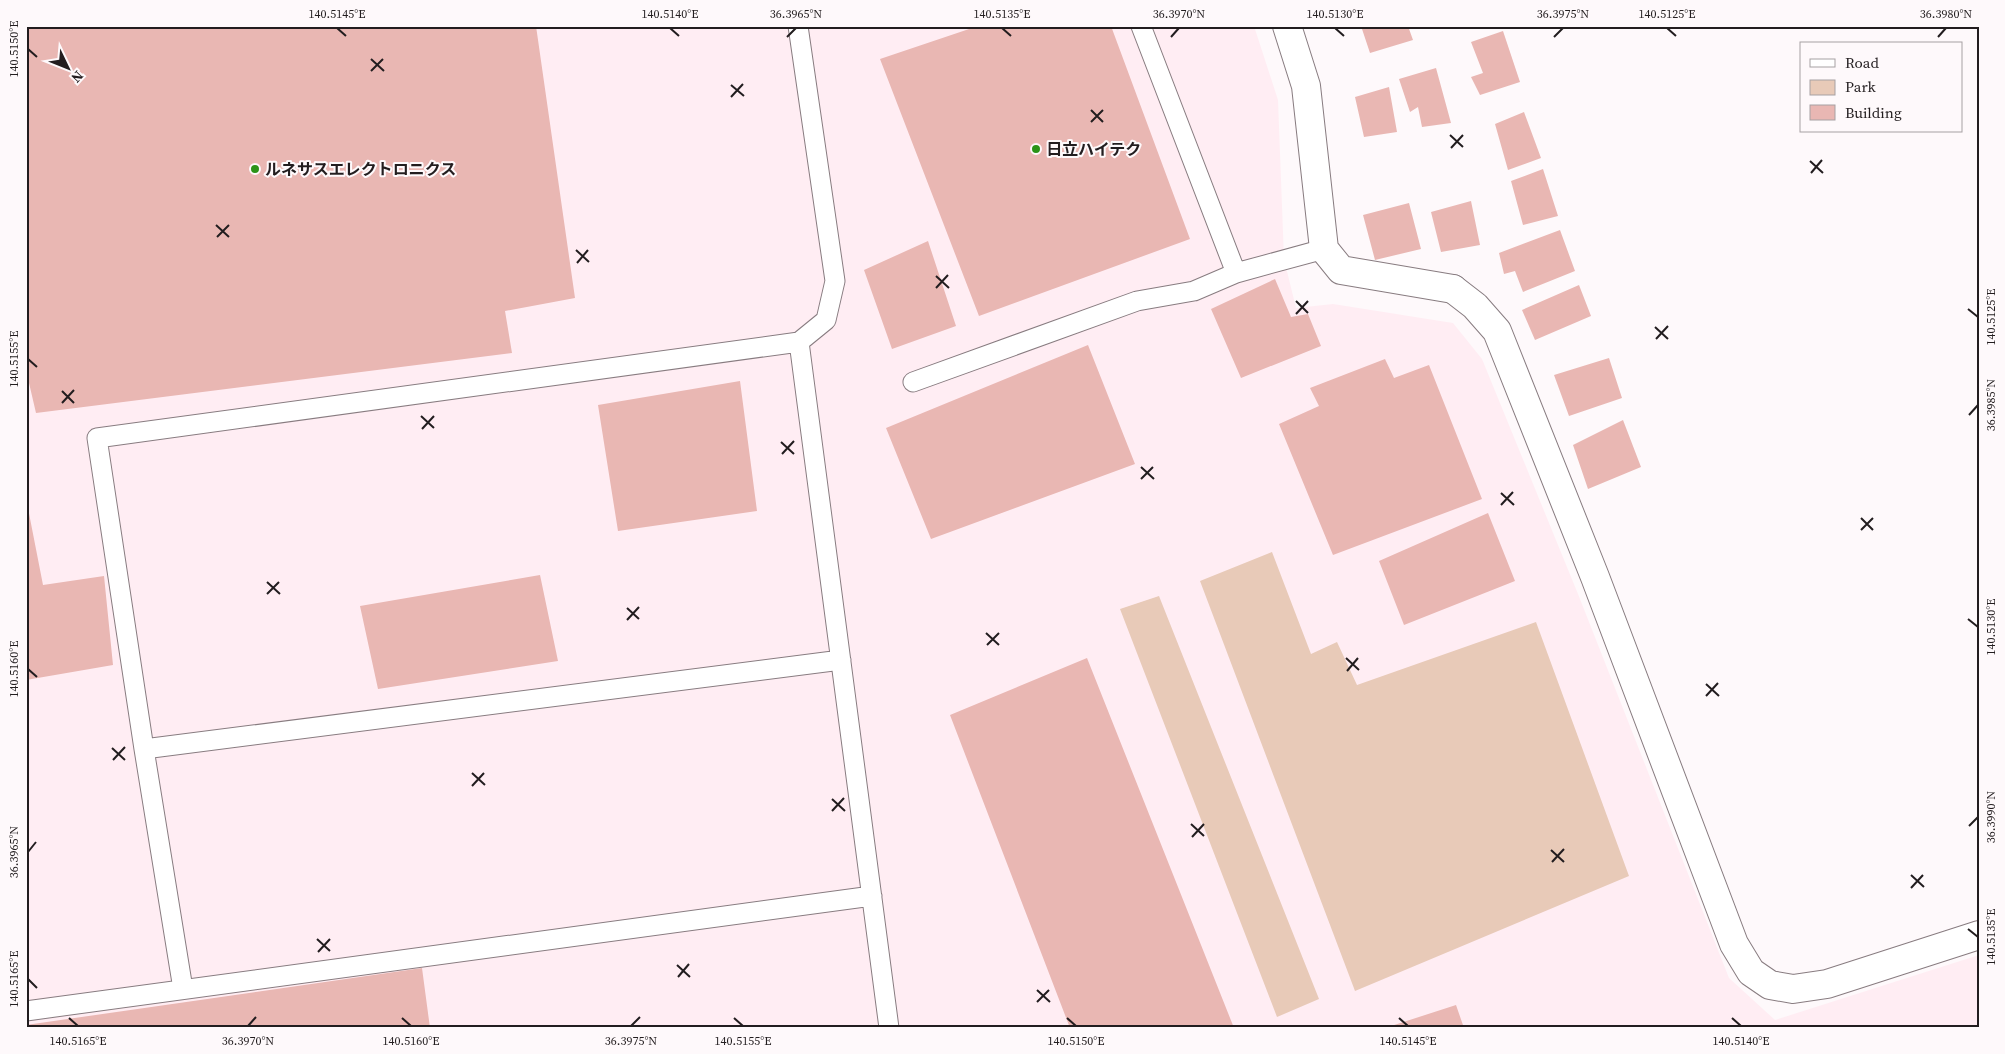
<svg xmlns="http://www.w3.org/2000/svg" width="2005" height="1054" font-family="'Source Serif 4','Noto Sans JP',serif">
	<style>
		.built { fill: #ffedf3 }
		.green { fill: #e8cab8 }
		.building { fill: #e9b7b3 }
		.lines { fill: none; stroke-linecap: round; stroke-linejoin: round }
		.lane-casing { stroke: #887c80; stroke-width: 21 }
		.street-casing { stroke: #887c80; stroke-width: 30 }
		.secondary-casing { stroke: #887c80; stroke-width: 30 }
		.lane { stroke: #fff; stroke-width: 19 }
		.street { stroke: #fff; stroke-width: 28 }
		.secondary { stroke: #fff; stroke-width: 28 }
		.ticks { fill: none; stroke: #221d1f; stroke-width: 2 }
		.poi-dot { fill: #2b9318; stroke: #fef9fb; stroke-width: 2 }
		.labels { text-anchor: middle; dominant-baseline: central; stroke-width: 4; stroke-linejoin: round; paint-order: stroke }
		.poi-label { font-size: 16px; font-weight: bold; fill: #221d1f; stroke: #fef9fb; text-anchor: start }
		.neatline { fill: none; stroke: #221d1f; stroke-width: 2 }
		.ticks-label { font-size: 12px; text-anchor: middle; fill: #221d1f }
	</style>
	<rect width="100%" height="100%" fill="#fef9fb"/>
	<!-- built -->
	<path class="built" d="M 26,26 L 1254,26 L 1278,100 L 1284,259 L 1296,308 L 1333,304 L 1453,323 L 1482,359 L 1578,594 L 1729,978 L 1775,1020 L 1979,955 L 1979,1028 L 26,1028 Z"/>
	<!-- green -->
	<path class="green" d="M 1272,552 L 1311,654 L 1337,642 L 1357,685 L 1536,622 L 1629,876 L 1355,991 L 1200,581 Z
		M 1159,596 L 1319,999 L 1277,1017 L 1120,609 Z"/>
	<!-- building -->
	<path class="building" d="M 26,26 L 536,26 L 575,298 L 505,311 L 512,353 L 36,413 L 26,370 Z
		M 978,26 L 1111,26 L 1190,239 L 979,316 L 880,59 Z
		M 1361,26 L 1408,26 L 1413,40 L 1370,53 Z
		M 1503,31 L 1520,82 L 1480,95 L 1471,77 L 1483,73 L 1471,42 Z
		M 1436,68 L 1451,123 L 1422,127 L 1418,107 L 1410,112 L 1399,79 Z
		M 1389,87 L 1397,132 L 1364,137 L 1355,97 Z
		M 1524,112 L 1541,158 L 1508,170 L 1495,124 Z
		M 1543,169 L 1558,216 L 1523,225 L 1511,181 Z
		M 1471,201 L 1480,245 L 1441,252 L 1431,212 Z
		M 1409,203 L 1421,249 L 1375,260 L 1363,215 Z
		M 1560,230 L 1575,271 L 1523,292 L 1515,271 L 1504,274 L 1499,253 Z
		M 928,241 L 956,326 L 892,349 L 864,270 Z
		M 1275,279 L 1291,317 L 1308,314 L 1321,346 L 1241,378 L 1211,309 Z
		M 1579,285 L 1591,316 L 1535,340 L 1522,310 Z
		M 1088,345 L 1135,464 L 931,539 L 886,428 Z
		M 1609,358 L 1622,398 L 1569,416 L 1554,375 Z
		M 1385,359 L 1394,378 L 1429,365 L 1482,499 L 1333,555 L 1279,424 L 1319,406 L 1310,388 Z
		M 740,381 L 757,511 L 618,531 L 598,405 Z
		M 1623,420 L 1641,467 L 1588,489 L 1573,445 Z
		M 26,498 L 43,585 L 104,576 L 113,665 L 26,680 Z
		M 1488,513 L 1515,581 L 1404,625 L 1379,561 Z
		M 540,575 L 558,661 L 378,689 L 360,606 Z
		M 1087,658 L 1234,1028 L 1070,1028 L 950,715 Z
		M 422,968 L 430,1028 L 26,1028 L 26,1025 Z
		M 1456,1005 L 1464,1028 L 1388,1028 L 1388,1027 Z"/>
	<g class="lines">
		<!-- lane casing -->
		<g class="lane-casing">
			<path id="lane" d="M 1141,26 L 1236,273
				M 799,342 L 889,1028
				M 913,382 L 1137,301 L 1194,291 L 1236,273 L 1324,249
				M 144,749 L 841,660
				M 183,989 L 144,749 L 97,438 L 799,342 L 826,320 L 835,281 L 798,26
				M 26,1011 L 872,896"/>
		</g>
		<!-- street casing -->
		<g class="street-casing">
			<path id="street" d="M 1453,289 L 1475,306 L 1497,331 L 1595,577 L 1734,944 L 1751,972 L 1770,985 L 1793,989 L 1827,984 L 1979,935"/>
		</g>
		<!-- secondary casing -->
		<g class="secondary-casing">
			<path id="secondary" d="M 1287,26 L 1306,86 L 1324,249 L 1341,270 L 1453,289"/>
		</g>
		<!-- lane -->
		<use href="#lane" class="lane"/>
		<!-- street -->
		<use href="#street" class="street"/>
		<!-- secondary -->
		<use href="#secondary" class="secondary"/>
	</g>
	<!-- ticks -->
	<path class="ticks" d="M 337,28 L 346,36M 670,28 L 679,36M 1002,28 L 1011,36M 1335,28 L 1344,36M 1667,28 L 1676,36M 787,37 L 796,28M 1171,37 L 1179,28M 1554,37 L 1563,28M 1938,37 L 1946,28M 28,49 L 37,57M 371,59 L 384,71M 371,71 L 383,59M 731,85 L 744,96M 731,97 L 743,84M 1091,110 L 1103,122M 1091,122 L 1103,110M 1450,135 L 1463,147M 1451,148 L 1463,135M 1810,161 L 1823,173M 1811,173 L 1822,160M 216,225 L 229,237M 217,237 L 229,225M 576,250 L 589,262M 577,263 L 588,250M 936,276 L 949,288M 936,288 L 948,275M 1296,301 L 1308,313M 1968,309 L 1978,317M 1296,314 L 1308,301M 1655,327 L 1668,339M 1656,339 L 1668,326M 28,359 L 37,367M 62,391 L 74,403M 62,403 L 74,390M 1969,415 L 1978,405M 421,416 L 434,428M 422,429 L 434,416M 781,442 L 794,454M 782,454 L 794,441M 1141,467 L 1154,479M 1141,479 L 1153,467M 1501,493 L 1514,505M 1501,505 L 1513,492M 1861,518 L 1873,530M 1861,530 L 1873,518M 267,582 L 280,594M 267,594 L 279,582M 627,608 L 639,619M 1968,619 L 1978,627M 627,620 L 639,607M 986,633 L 999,645M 987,645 L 999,633M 1346,658 L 1359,670M 28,669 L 37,677M 1347,671 L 1358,658M 1706,684 L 1719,696M 1706,696 L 1718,683M 112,748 L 125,760M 113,760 L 125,747M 472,773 L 485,785M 472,786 L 484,773M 832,799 L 845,811M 832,811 L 844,798M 1191,824 L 1204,836M 1969,826 L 1978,817M 1192,837 L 1204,824M 1551,850 L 1564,862M 28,852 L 36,842M 1552,862 L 1564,849M 1911,875 L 1924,887M 1911,888 L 1923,875M 1968,929 L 1978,937M 317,939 L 330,951M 318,952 L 330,939M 677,965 L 690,977M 678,977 L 689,964M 28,979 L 37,988M 1037,990 L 1050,1002M 1037,1002 L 1049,990M 69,1018 L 78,1026M 402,1018 L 411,1026M 734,1018 L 743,1026M 1067,1018 L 1076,1026M 1399,1018 L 1408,1026M 1732,1018 L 1741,1026M 248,1026 L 256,1017M 631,1026 L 640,1017"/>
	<!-- markers -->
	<g class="poi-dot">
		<circle cx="1036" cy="149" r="5"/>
		<circle cx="255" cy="169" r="5"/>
	</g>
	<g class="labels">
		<!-- poi labels -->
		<g class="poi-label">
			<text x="1046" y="149">日立ハイテク</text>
			<text x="265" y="169">ルネサスエレクトロニクス</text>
		</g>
	</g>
	<!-- border -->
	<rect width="2005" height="1054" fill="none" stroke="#fef9fb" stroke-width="55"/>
	<!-- legend -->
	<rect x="1800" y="42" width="162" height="90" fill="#fef9fb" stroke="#a6a1a3"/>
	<rect x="1810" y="59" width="25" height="8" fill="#ffffff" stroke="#a6a1a3"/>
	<text x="1845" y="68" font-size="15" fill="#221d1f">Road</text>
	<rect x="1810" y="80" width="25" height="15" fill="#e8cab8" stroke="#a6a1a3"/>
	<text x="1845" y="92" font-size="15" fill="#221d1f">Park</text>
	<rect x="1810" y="105" width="25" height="15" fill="#e9b7b3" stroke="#a6a1a3"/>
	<text x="1845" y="118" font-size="15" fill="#221d1f">Building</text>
	<!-- north arrow -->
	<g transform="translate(68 68) rotate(133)" stroke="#fef9fb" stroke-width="4" paint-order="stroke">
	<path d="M0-4L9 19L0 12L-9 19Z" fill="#221d1f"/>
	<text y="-8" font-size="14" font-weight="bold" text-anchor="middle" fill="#221d1f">N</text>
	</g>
	<rect x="28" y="28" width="1950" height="998" class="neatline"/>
	<g class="ticks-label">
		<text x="337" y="18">140.5145°E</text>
		<text x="670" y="18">140.5140°E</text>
		<text x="796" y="18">36.3965°N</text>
		<text x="1002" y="18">140.5135°E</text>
		<text x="1179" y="18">36.3970°N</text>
		<text x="1335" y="18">140.5130°E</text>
		<text x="1563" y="18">36.3975°N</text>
		<text x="1667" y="18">140.5125°E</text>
		<text x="1946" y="18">36.3980°N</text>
		<text transform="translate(14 49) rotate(-90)" y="4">140.5150°E</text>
		<text transform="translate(1991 317) rotate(-90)" y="4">140.5125°E</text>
		<text transform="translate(14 359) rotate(-90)" y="4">140.5155°E</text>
		<text transform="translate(1991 405) rotate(-90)" y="4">36.3985°N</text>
		<text transform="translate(1991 627) rotate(-90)" y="4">140.5130°E</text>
		<text transform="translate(14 669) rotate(-90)" y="4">140.5160°E</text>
		<text transform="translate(1991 817) rotate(-90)" y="4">36.3990°N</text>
		<text transform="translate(14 852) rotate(-90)" y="4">36.3965°N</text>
		<text transform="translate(1991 937) rotate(-90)" y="4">140.5135°E</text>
		<text transform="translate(14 979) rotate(-90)" y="4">140.5165°E</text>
		<text x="78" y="1045">140.5165°E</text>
		<text x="248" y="1045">36.3970°N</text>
		<text x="411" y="1045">140.5160°E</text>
		<text x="631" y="1045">36.3975°N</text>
		<text x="743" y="1045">140.5155°E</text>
		<text x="1076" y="1045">140.5150°E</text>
		<text x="1408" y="1045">140.5145°E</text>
		<text x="1741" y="1045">140.5140°E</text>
	</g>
</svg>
